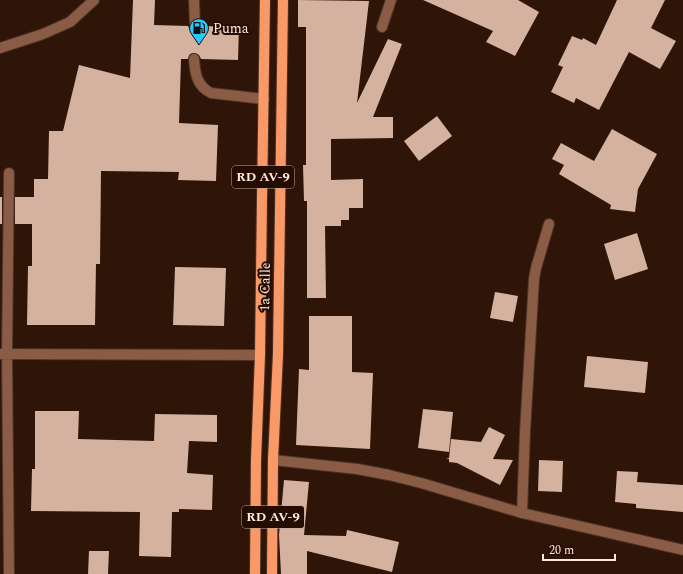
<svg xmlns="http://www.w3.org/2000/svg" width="683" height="574" font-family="Spectral,serif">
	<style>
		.building { fill: #d5b19f }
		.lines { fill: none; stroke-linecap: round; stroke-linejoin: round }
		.lane-casing { stroke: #4c3325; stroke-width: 12 }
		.street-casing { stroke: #4c3325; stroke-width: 12 }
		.primary-casing { stroke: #4c3325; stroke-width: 12 }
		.lane { stroke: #8a5b45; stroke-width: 10 }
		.street { stroke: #8a5b45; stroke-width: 10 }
		.primary { stroke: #f99968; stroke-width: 10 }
		.labels { text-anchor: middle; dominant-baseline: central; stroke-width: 4; stroke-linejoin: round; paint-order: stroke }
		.shield { fill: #250c01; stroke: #bca79d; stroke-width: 1 }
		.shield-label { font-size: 13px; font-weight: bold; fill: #fce9e0 }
		.poi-label { font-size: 14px; fill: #fce9e0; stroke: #250c01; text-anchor: start }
		.street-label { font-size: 14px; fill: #fce9e0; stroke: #250c01 }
	</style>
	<rect width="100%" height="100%" fill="#2f1507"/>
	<!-- building -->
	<path class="building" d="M 133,0 L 155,0 L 154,25 L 188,26 L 190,30 L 195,32 L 199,31 L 201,26 L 239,27 L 238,60 L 201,59 L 199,55 L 194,53 L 190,54 L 188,59 L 181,59 L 179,123 L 218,125 L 216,181 L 178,180 L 179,172 L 101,171 L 100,264 L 96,264 L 95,325 L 27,325 L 28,266 L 32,266 L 32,224 L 15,224 L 15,197 L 34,197 L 34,179 L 48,179 L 49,131 L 63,131 L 79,65 L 130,78 Z
		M 298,0 L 369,1 L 357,103 L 388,39 L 402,44 L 373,117 L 393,117 L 393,138 L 331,139 L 331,180 L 363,179 L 363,208 L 349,208 L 349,220 L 341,220 L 341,226 L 325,226 L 326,298 L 307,298 L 307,201 L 304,201 L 303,165 L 306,165 L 306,27 L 298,27 Z
		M 423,0 L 518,0 L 539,12 L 515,56 L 486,42 L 493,31 Z
		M 617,0 L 665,0 L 651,28 L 676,41 L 660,69 L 629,52 L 599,110 L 576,98 L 574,103 L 551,92 L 563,67 L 558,65 L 572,36 L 582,40 L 583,38 L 596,45 Z
		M 437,116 L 452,136 L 419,161 L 404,141 Z
		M 612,129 L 657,154 L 638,189 L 635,212 L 610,209 L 611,205 L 559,174 L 564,165 L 552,159 L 561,143 L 594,161 Z
		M 0,197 L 2,197 L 2,224 L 0,224 Z
		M 637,233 L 648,269 L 615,280 L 604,244 Z
		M 175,267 L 226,268 L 224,326 L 173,325 Z
		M 495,292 L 518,296 L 513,322 L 490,318 Z
		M 309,316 L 352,316 L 352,372 L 373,373 L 370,449 L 296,445 L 299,369 L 309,370 Z
		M 587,356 L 648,362 L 645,393 L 584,387 Z
		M 423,409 L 453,412 L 449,452 L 418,448 Z
		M 35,411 L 79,411 L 78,439 L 154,441 L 155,414 L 217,415 L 217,442 L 189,441 L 187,473 L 213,475 L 212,510 L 179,509 L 179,512 L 172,512 L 171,557 L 139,556 L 140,512 L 31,511 L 32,469 L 35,469 Z
		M 489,427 L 505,435 L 493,459 L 513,460 L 500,485 L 457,463 L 449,462 L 449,459 L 446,458 L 449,458 L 451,439 L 481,442 Z
		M 539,460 L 563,461 L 562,492 L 538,491 Z
		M 617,471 L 638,472 L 637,482 L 683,485 L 683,512 L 636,508 L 636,504 L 615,502 Z
		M 284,480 L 309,482 L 304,535 L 346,536 L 347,530 L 399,542 L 392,572 L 307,551 L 307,574 L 281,574 L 279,535 Z
		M 89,551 L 109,551 L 108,574 L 88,574 Z"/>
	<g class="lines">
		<!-- lane casing -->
		<g class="lane-casing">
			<path id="lane" d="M 194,0 L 195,26
				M 0,48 L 43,34 L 70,22 L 94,0
				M 194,59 C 195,74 197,86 211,93 L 264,99"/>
		</g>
		<!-- street casing -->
		<g class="street-casing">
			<path id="street" d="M 382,27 L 391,0
				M 0,354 L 260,355
				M 273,460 L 357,469 L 389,475 L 421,483 L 522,513 L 683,550
				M 522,513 L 525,432 L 534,279 L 536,268 L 549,224
				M 9,574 L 7,354 L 9,173"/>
		</g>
		<!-- primary casing -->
		<g class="primary-casing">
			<path id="primary" d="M 255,574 L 256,460 L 260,355 L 262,198 L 265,0
				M 272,574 L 273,460 L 278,354 L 283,0"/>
		</g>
		<!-- lane -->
		<use href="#lane" class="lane"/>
		<!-- street -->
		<use href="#street" class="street"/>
		<!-- primary -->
		<use href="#primary" class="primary"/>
	</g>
	<!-- icons -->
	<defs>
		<g id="fuel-pin" transform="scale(1)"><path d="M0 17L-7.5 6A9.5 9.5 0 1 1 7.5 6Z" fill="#24c9fe" stroke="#250c01"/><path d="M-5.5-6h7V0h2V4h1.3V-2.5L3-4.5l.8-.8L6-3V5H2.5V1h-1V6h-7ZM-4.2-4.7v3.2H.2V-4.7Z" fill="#111"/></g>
	</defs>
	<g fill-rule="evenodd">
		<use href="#fuel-pin" x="199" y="28"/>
	</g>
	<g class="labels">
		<!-- shield labels -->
		<g class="shield">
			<rect x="232" y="166" width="62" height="22" rx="3"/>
			<rect x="242" y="506" width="62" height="22" rx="3"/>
		</g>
		<g class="shield-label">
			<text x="263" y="177">RD AV-9</text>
			<text x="273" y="517">RD AV-9</text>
		</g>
		<!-- poi labels -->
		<g class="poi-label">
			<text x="213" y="28">Puma</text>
		</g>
		<!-- street labels -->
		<g class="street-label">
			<text transform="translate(265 287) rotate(-89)">1a Calle</text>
		</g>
	</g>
	<!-- scale -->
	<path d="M543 554v6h72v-6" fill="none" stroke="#fce9e0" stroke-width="2"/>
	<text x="549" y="554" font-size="12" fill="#fce9e0" stroke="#250c01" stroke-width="3" paint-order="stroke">20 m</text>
</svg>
